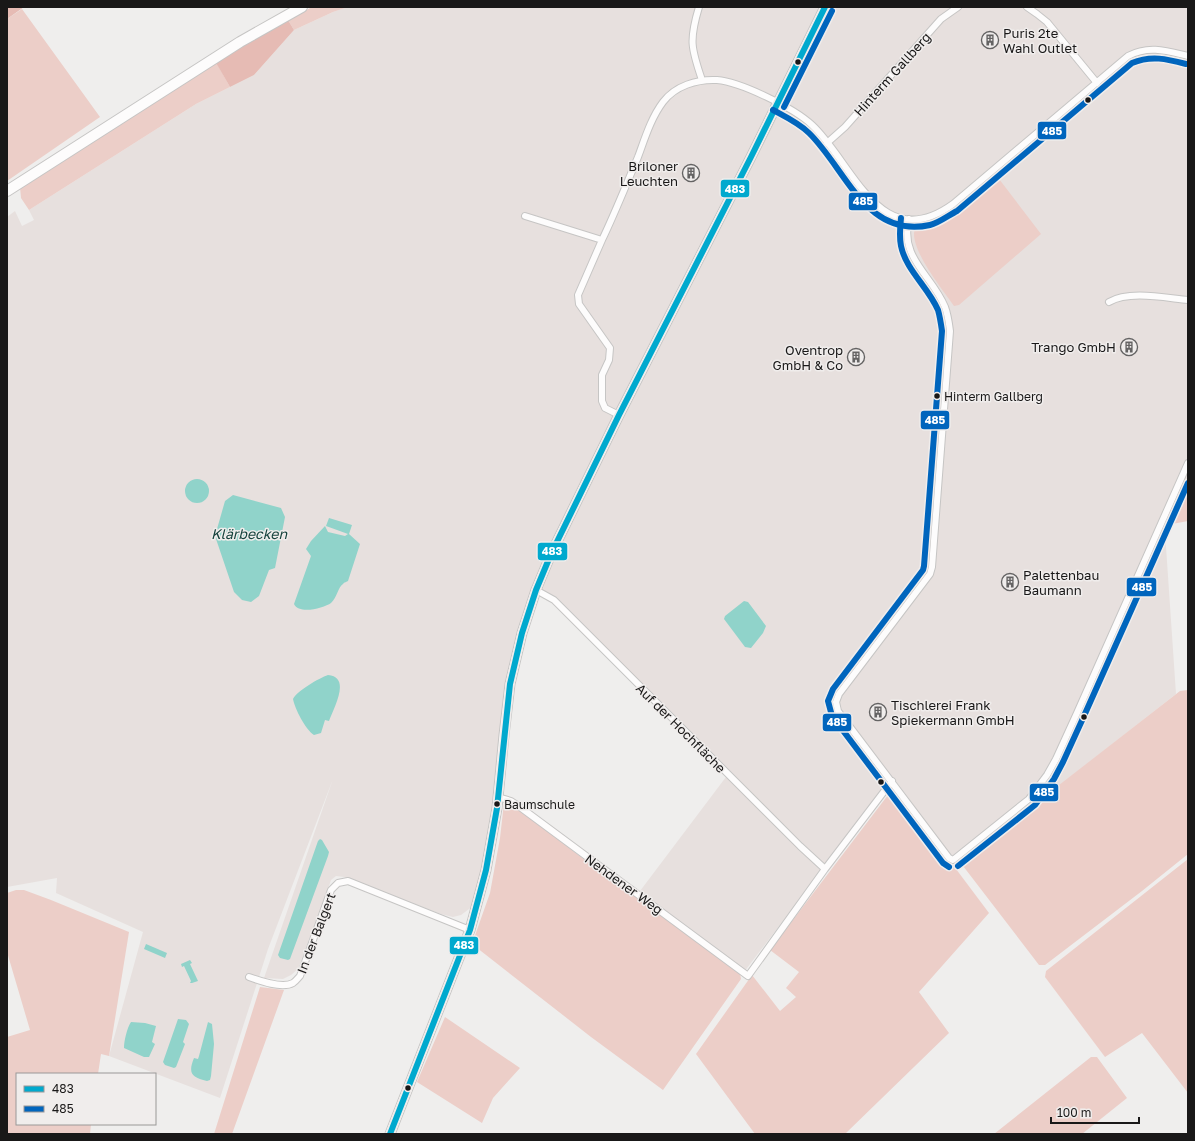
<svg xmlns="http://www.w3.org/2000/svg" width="1195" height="1141" font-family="'Golos Text',sans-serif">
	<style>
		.built { fill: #e7e0de }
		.green { fill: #eccec8 }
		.forest { fill: #e6bbb4 }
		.water { fill: #90d3ca }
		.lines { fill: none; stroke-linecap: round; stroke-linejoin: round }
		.street-casing { stroke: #c6c5c4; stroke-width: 8 }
		.secondary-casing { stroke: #c6c5c4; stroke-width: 11 }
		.primary-casing { stroke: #c6c5c4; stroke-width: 12 }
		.street { stroke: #fdfcfc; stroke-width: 6 }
		.secondary { stroke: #fdfcfc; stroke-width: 9 }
		.primary { stroke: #fdfcfc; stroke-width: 10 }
		.bus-1-casing { stroke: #f0edec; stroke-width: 9 }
		.bus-2-casing { stroke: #f0edec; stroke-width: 9 }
		.bus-1 { stroke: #00a9ce; stroke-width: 6 }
		.bus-2 { stroke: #0065bd; stroke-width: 6 }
		.bus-dot { fill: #191818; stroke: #f0edec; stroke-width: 1.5 }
		.labels { text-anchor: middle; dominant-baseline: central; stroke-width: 3; stroke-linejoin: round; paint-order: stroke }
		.bus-label { font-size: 12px; fill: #191818; stroke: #f0edec; text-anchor: start }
		.poi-label { font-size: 13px; fill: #191818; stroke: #f0edec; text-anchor: start }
		.street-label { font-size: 13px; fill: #191818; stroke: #f0edec }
		.water-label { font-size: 14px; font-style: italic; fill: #16433d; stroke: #f0edec }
		.line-badge { stroke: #f0edec; stroke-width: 1.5 }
		.badge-label { font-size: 11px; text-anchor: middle; font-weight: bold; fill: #fff }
	</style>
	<rect width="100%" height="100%" fill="#efeeed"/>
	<!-- built -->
	<path class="built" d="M 348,7 L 1188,7 L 1188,481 L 1165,532 L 1176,694 L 958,865 L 893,777 L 744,972 L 637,895 L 729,773 L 593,634 L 551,594 L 531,594 L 510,660 L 503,705 L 496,799 L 487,858 L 473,906 L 461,915 L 453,917 L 441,914 L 344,877 L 336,876 L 331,880 L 330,883 L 298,969 L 291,975 L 283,979 L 264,978 L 333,779 L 268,949 L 220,1098 L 109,1056 L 143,932 L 56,893 L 57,878 L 7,887 L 7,217 L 15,211 L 22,226 L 34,220 L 29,210 L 196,104 L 254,75 L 294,30 L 333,12 Z"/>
	<!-- green -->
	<path class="green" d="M 312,7 L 348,7 L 333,12 L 294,30 L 288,20 Z
		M 22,9 L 100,117 L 7,181 L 7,19 Z
		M 215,60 L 230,87 L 196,104 L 29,210 L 21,198 L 20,187 Z
		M 996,175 L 1041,234 L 959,305 L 954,306 C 945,292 899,238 919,223 C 926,218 937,220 945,215 C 963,205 979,189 996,175 Z
		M 1188,486 L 1188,521 L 1172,524 Z
		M 1188,690 L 1188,854 L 1142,891 L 1045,965 L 1039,965 L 960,862 L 1180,691 Z
		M 888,795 L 896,797 L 905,805 L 951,866 L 953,865 L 989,913 L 919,992 L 949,1033 L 845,1134 L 755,1134 L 696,1054 L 752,975 L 780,1011 L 796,997 L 786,988 L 799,972 L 770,950 Z
		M 504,803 L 511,804 L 585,860 L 740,973 L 741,979 L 663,1090 L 591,1037 L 472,944 L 490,893 L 500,838 Z
		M 1188,859 L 1188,1093 L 1142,1033 L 1105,1057 L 1045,977 L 1046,971 Z
		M 16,890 L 24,890 L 51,900 L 129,932 L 109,1056 L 101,1054 L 98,1074 L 17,1074 L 17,1124 L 91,1124 L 90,1134 L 7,1134 L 7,1037 L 30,1030 L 7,952 L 7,893 Z
		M 260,987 L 284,990 L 232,1134 L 214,1134 Z
		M 445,1017 L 520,1068 L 493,1098 L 482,1123 L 417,1082 Z
		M 1091,1057 L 1097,1057 L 1127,1098 L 1082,1134 L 994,1134 Z"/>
	<!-- forest -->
	<path class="forest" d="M 7,7 L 24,7 L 7,19 Z
		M 288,20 L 294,30 L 254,75 L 230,87 L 215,61 Z"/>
	<!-- water -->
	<path class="water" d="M185 491a12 12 0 1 1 24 0a12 12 0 1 1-24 0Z
		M 233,495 L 281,508 L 285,517 L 275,568 L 269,570 L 259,596 L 251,602 L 242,600 L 234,592 L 215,536 L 225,501 Z
		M 329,518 L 352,525 L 349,534 L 360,544 L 348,581 C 347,582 344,582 343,584 C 338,587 337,598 331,603 C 324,608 299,615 294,604 L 311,556 L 306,549 L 311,541 L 325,526 L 328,532 L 345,536 L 348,534 L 326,526 Z
		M 744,601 L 748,602 L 766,626 L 763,633 L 751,648 L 745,647 L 724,619 L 725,616 Z
		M 328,675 C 352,677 333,709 329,721 L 325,720 L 321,733 L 314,735 C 305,729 295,709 293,699 C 297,691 319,678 328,675 Z
		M 320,839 L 322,840 L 329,852 L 328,856 L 290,959 L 288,960 L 280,958 L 278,955 L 318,841 Z
		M 146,944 L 167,953 L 165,958 L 144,949 Z
		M 190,960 L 192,963 L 190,964 L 198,981 L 192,983 L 190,983 L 191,981 L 184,966 L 182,967 L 181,964 Z
		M 178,1019 L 186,1020 L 189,1024 L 183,1042 L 185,1044 L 176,1067 L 174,1068 L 165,1065 L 163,1062 Z
		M 131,1022 L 145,1023 L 156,1026 L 152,1042 L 155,1044 L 149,1057 L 144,1057 L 124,1048 C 124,1041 127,1028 131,1022 Z
		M 208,1022 L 212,1024 L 214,1044 L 211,1076 L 210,1080 L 207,1081 C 191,1077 188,1073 194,1058 L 198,1059 L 199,1056 Z"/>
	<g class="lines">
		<!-- street casing -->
		<g class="street-casing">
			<path id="street" d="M 699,7 C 689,40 691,48 702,80
				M 1027,7 L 1037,14 L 1047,22 L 1097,83
				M 827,143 L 845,127 L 941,19 L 958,7
				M 525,216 L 602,240 C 615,213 626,185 638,157 C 645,138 651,118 663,102 C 675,86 697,79 717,80 C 741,82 794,108 812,125 C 853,163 880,257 953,204 L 1128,56 C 1149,45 1167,51 1188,56
				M 909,219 C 899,258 932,275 945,307 C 948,315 949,323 950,331 L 932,567 L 930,574 L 839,694 L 836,702 L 838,711 L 949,858 L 953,860 L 1029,799 L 1047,775 L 1056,759 L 1077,713 L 1188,463
				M 602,240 L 578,295 L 579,304 L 610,348 L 609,360 L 602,375 L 602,401 L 605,408 L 619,415
				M 1109,302 C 1129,290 1166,298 1188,300
				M 536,590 L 554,600 L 800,846 L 825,869
				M 498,797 L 511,801 L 520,807 L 748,976 L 825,869 L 892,781
				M 249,977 C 260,981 282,989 293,983 C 296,981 298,978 300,976 L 331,890 L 338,883 L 348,881 L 470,930"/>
		</g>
		<!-- secondary casing -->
		<g class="secondary-casing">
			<path id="secondary" d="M 390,1134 L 470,930 L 486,870 L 497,808 L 504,735 L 510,684 L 522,633 L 536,590 L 551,554 L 619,415 L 751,157 L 825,7"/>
		</g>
		<!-- primary casing -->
		<g class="primary-casing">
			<path id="primary" d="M 7,191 L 240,42 L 302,7"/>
		</g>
		<!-- street -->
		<use href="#street" class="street"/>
		<!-- secondary -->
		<use href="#secondary" class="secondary"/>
		<!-- primary -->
		<use href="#primary" class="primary"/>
		<!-- bus-1 casing -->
		<g class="bus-1-casing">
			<path id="bus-1" d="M 390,1134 L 470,930 L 486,870 L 497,808 L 510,684 L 522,633 L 536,590 L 551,554 L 619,415 L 751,157 L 825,7"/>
		</g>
		<!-- bus-2 casing -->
		<g class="bus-2-casing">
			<path id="bus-2" d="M 784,107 L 832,11
				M 773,110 C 786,117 799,123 809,133 C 846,169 866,239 930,225 C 939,223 949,215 957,211 L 1132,63 C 1151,55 1167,59 1186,64
				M 901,218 C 900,227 899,236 901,246 C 906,270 928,287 938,310 C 940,317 941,324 942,331 L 924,566 L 923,570 L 833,689 L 828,701 L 832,716 L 943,863 L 949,867
				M 958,866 L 1035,805 L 1054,779 L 1063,762 L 1084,716 L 1188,483"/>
		</g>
		<!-- bus-1 -->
		<use href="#bus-1" class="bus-1"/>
		<!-- bus-2 -->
		<use href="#bus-2" class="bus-2"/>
	</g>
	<!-- icons -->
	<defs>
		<g id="building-ring" transform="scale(0.9)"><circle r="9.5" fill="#f0edec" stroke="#646363" stroke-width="1.5"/><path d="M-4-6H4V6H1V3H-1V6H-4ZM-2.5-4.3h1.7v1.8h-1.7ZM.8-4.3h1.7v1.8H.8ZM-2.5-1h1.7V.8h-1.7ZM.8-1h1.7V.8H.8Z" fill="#646363"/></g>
	</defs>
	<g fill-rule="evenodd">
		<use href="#building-ring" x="990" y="40"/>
		<use href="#building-ring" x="691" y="173"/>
		<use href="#building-ring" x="1129" y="347"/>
		<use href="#building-ring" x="856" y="357"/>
		<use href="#building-ring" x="1010" y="582"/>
		<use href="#building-ring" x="878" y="712"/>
	</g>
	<!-- markers -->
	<g class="bus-dot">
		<circle cx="798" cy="62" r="3.5"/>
		<circle cx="1088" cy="100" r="3.5"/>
		<circle cx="937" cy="396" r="3.5"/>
		<circle cx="1084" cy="717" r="3.5"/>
		<circle cx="881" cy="782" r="3.5"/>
		<circle cx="497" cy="804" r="3.5"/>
		<circle cx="408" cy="1088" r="3.5"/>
	</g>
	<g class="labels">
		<!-- bus labels -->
		<g class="bus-label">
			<text x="944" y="396">Hinterm Gallberg</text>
			<text x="504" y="804">Baumschule</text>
		</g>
		<!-- poi labels -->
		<g class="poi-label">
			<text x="1003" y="33">Puris 2te<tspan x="1003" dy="15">Wahl Outlet</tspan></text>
			<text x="678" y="166" text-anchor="end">Briloner<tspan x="678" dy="15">Leuchten</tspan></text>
			<text x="1116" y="347" text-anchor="end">Trango GmbH</text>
			<text x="843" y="350" text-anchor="end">Oventrop<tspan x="843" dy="15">GmbH &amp; Co</tspan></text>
			<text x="1023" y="575">Palettenbau<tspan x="1023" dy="15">Baumann</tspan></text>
			<text x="891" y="705">Tischlerei Frank<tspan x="891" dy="15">Spiekermann GmbH</tspan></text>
		</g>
		<!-- street labels -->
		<g class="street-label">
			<text transform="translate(892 74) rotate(-48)">Hinterm Gallberg</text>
			<text transform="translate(681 728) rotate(45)">Auf der Hochfläche</text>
			<text transform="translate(624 884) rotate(36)">Nehdener Weg</text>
			<text transform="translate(316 933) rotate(-69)">In der Balgert</text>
		</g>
		<!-- water labels -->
		<g class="water-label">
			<text x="249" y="533">Klärbecken</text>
		</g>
	</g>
	<g class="line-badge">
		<rect x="1037" y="121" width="30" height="19" rx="4" fill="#0065bd"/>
		<rect x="720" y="179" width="30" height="19" rx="4" fill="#00a9ce"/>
		<rect x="848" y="192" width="30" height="19" rx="4" fill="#0065bd"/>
		<rect x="920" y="410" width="30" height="20" rx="4" fill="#0065bd"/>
		<rect x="537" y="542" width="31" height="19" rx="4" fill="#00a9ce"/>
		<rect x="1126" y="577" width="31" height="20" rx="4" fill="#0065bd"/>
		<rect x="822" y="713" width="30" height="19" rx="4" fill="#0065bd"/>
		<rect x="1029" y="783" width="30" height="19" rx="4" fill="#0065bd"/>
		<rect x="449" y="936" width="30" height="19" rx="4" fill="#00a9ce"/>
	</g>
	<g class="badge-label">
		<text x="1052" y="135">485</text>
		<text x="735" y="193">483</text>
		<text x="863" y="205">485</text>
		<text x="935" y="424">485</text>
		<text x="552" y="555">483</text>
		<text x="1142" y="591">485</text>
		<text x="837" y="726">485</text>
		<text x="1044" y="796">485</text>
		<text x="464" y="949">483</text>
	</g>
	<!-- border -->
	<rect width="1195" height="1141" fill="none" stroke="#191818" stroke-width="16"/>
	<!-- legend -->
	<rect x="16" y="1073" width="140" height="52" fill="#f0edec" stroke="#9a9897"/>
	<rect x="24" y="1086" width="20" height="6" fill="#00a9ce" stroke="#9a9897"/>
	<text x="52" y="1093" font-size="12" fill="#191818">483</text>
	<rect x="24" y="1106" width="20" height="6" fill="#0065bd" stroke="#9a9897"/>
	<text x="52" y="1113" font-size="12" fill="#191818">485</text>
	<!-- scale -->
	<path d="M1051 1117v6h88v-6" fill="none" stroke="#191818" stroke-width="2"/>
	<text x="1057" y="1117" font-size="12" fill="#191818" stroke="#f0edec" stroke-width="3" paint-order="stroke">100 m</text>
</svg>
